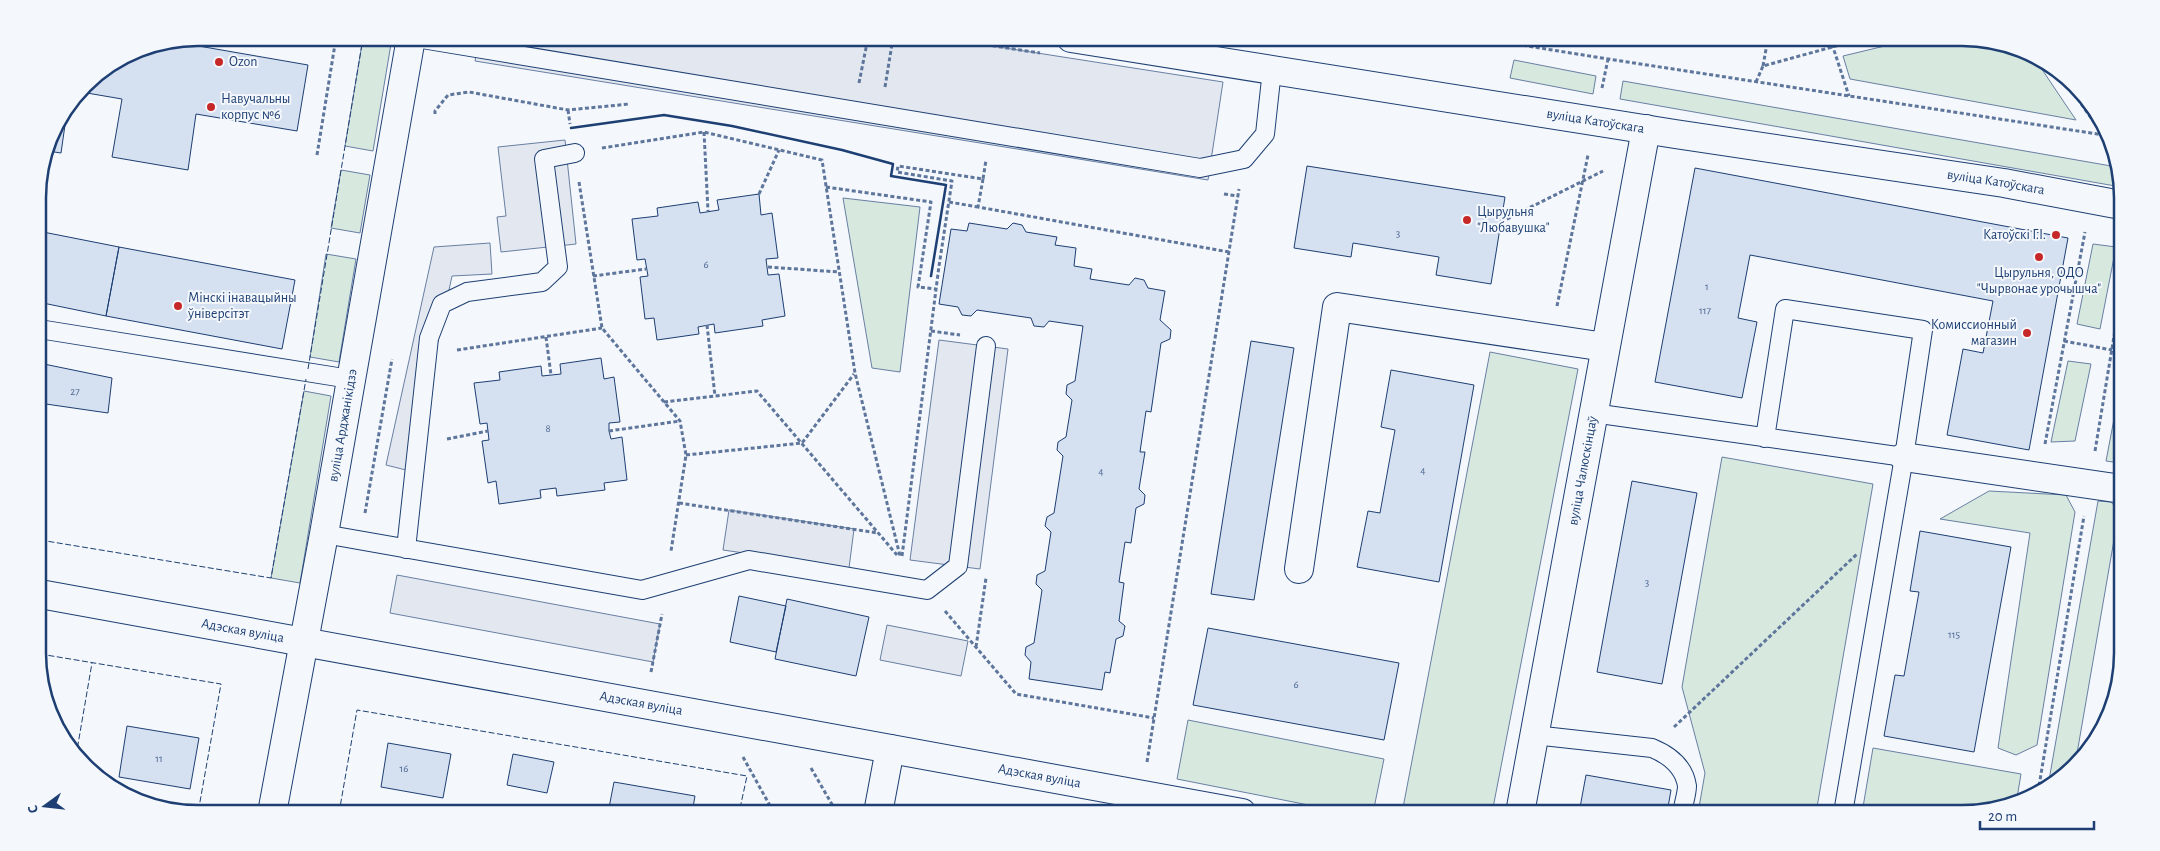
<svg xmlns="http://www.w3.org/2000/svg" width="2160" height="851" font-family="'Alegreya Sans',sans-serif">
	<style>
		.green { fill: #d7e8df; stroke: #687fa3 }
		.parking { fill: #e3e8f0; stroke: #687fa3 }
		.building { fill: #d5e0f0; stroke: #1d3f73 }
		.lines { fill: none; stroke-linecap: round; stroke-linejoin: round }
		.lane-casing { stroke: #1d3f73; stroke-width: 20 }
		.street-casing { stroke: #1d3f73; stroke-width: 30 }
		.path { stroke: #5e769c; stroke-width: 3; stroke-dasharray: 4 2.5; stroke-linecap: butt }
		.lane { stroke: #f4f7fb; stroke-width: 18 }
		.street { stroke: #f4f7fb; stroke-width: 28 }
		.fence { stroke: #1d3f73; stroke-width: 1; stroke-dasharray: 6 2.5; stroke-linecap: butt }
		.wall { stroke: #1d3f73; stroke-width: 2.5 }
		.poi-dot { fill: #c62828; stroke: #f4f7fb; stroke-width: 2 }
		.labels { text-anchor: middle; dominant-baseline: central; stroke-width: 4; stroke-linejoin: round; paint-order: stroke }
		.number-label { font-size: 11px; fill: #4b6792 }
		.poi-label { font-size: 14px; fill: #1d3f73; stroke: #f4f7fb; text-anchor: start }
		.street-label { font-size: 14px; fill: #1d3f73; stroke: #f4f7fb }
		.rim { fill: none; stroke: #1d3f73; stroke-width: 2.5 }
	</style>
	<rect width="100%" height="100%" fill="#f4f7fb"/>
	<!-- green -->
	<path class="green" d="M 363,38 L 392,38 L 373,151 L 345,146 Z
		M 1918,38 L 1962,38 L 2014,46 L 2033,56 L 2076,120 L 1850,79 L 1843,56 Z
		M 1514,60 L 1596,76 L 1593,94 L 1510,78 Z
		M 1623,81 L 2117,167 L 2121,177 L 2121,187 L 1620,99 Z
		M 341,170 L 370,175 L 360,233 L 331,228 Z
		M 843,198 L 920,207 L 900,372 L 872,368 Z
		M 2093,244 L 2116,247 L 2100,329 L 2077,324 Z
		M 326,254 L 356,259 L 339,362 L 310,357 Z
		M 1490,352 L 1578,369 L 1492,813 L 1402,813 Z
		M 2068,361 L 2091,364 L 2075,441 L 2051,442 Z
		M 2122,377 L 2122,462 L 2120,463 L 2106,461 Z
		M 304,391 L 331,396 L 300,583 L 271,578 Z
		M 1722,457 L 1873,484 L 1816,813 L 1698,813 L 1705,773 L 1682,687 Z
		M 1989,491 L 2066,495 L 2075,512 L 2037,745 L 2016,755 L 1998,748 L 2030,533 L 1940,519 Z
		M 2098,501 L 2111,502 L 2119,511 L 2075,765 L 2059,781 L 2048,786 Z
		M 1188,720 L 1384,759 L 1373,813 L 1349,813 L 1177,779 Z
		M 1873,748 L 2021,774 L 2016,804 L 1972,813 L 1862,813 Z"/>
	<!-- parking -->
	<path class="parking" d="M 479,38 L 941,38 L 1223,82 L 1208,180 L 475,61 Z
		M 565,140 L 576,244 L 501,252 L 497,217 L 506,216 L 498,147 Z
		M 490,243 L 492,274 L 452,276 L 410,471 L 386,465 L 434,247 Z
		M 939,340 L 1008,349 L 980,569 L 910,560 Z
		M 729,510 L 854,529 L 849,568 L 723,550 Z
		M 397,575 L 660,624 L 653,662 L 390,613 Z
		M 887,625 L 968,641 L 961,676 L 880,660 Z"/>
	<!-- building -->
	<path class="building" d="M 188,40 L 187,44 L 308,65 L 297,131 L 196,114 L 188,170 L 112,157 L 122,99 L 81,92 L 92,78 L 137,50 Z
		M 61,117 L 66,118 L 61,153 L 48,151 L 54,127 Z
		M 1307,166 L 1505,197 L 1491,284 L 1436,275 L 1439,257 L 1353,243 L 1351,257 L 1294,248 Z
		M 1695,168 L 2068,238 L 2029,450 L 1947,435 L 1963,349 L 1983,353 L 1993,301 L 1750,255 L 1738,318 L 1757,322 L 1742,398 L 1655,382 Z
		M 759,194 L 761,215 L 772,213 L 778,258 L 766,259 L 768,275 L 779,274 L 785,316 L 762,320 L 763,326 L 715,333 L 714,324 L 698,327 L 699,334 L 657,340 L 654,318 L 645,319 L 640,277 L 648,276 L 645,259 L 637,260 L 632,219 L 658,216 L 657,208 L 698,202 L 700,213 L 719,210 L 717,200 Z
		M 969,223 L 1007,229 L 1013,223 L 1022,225 L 1026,232 L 1057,237 L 1055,245 L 1076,248 L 1074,266 L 1092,269 L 1090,279 L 1129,285 L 1135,278 L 1144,280 L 1148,288 L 1165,291 L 1160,320 L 1171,330 L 1170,339 L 1161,343 L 1151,412 L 1146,411 L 1140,452 L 1145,452 L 1139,489 L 1145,495 L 1144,504 L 1136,508 L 1131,543 L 1125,542 L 1119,582 L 1124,583 L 1119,621 L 1125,626 L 1123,636 L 1116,639 L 1110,673 L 1105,672 L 1102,690 L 1029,679 L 1031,662 L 1025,655 L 1026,647 L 1034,643 L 1042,590 L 1036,584 L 1037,575 L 1045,571 L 1051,532 L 1045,526 L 1047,517 L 1054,513 L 1063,456 L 1057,450 L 1058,442 L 1066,437 L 1072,400 L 1066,394 L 1067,385 L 1075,381 L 1083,326 L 1049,321 L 1044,327 L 1034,326 L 1031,318 L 977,310 L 971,316 L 962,315 L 958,307 L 939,304 L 951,229 L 967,231 Z
		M 38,231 L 119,247 L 106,316 L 38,302 Z
		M 119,247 L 295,280 L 282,349 L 106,316 Z
		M 1251,341 L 1294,348 L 1254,600 L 1211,594 Z
		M 601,358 L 604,379 L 614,377 L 620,422 L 609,423 L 609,431 L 611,439 L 622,437 L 627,480 L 604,483 L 605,490 L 557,496 L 556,488 L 540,490 L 541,498 L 499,504 L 496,481 L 488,483 L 482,441 L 489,440 L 487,423 L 480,424 L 474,383 L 500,380 L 499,372 L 541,366 L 542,376 L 561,374 L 560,364 Z
		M 39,363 L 112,378 L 108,413 L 39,403 Z
		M 1391,370 L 1474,385 L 1439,582 L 1357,567 L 1368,511 L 1380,513 L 1395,430 L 1381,427 Z
		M 1632,481 L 1697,493 L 1662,684 L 1597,672 Z
		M 1920,531 L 2011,547 L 1974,752 L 1884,736 L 1895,675 L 1904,676 L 1919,592 L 1910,591 Z
		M 739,596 L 786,606 L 776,652 L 730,642 Z
		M 787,599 L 869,617 L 856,676 L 775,659 Z
		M 1208,628 L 1399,663 L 1384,740 L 1193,705 Z
		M 127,726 L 199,738 L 190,789 L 119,777 Z
		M 388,743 L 451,754 L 443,798 L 381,787 Z
		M 513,754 L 554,762 L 547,793 L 507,785 Z
		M 1586,775 L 1671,790 L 1667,813 L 1579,813 Z
		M 614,782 L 695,796 L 692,813 L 608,813 Z"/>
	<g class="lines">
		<!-- lane casing -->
		<g class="lane-casing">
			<path id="lane" d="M 416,38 L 1200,168 L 1244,159 L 1265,134 L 1272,70
				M 39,329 L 350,379
				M 1600,414 L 1904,457
				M 1765,438 L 1785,309 L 1923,330 L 1904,457 L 1843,813
				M 324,534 L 642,590 L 749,560 L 927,590 L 958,566 L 986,346
				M 406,549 L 429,338 L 442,304 L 467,292 L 542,282 L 558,267 L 544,159 L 575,153
				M 1534,735 L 1652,748 C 1669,755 1684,766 1687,786 C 1687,794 1683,805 1682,813"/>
		</g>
		<!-- street casing -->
		<g class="street-casing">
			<g id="street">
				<path id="s1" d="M 1071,38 L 1675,134 L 2004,183 L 2121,205"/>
				<path d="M 1904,457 L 2122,489"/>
				<path d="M 1299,569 L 1337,307 L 1605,347"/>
				<path id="s2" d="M 40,594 L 1242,813"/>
				<path id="s3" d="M 272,813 L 324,534 L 411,38"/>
				<path d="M 878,813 L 890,749"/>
				<path id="s4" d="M 1520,813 L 1646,129"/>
			</g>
		</g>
		<!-- path -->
		<path class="path" d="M 941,38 L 1040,53
			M 1478,38 L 1608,59 L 2104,135
			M 1830,38 L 1849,96
			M 1763,66 L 1768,38
			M 2059,72 L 2103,135
			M 1756,82 L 1763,66 L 1865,38
			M 859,83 L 868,38
			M 885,87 L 893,38
			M 1602,88 L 1608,59
			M 568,110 L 570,124
			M 435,114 L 435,111 L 448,95 L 469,92 L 568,110 L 629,104
			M 704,132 L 708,211
			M 602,148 L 704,132 L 822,160 L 855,373 L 900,556
			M 317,155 L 336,38
			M 983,179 L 978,207 L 1229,252
			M 579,182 L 602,328 L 680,421 L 686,455 L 671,551
			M 826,187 L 931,202 L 918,287 L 936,289
			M 759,194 L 779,150
			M 1224,194 L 1238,196
			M 949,202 L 978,207
			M 1501,222 L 1603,171
			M 768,267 L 839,272
			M 593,276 L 646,269
			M 1557,306 L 1588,155
			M 707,325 L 715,396
			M 931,331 L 960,335
			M 546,337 L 551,375
			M 2064,341 L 2112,350
			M 457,350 L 602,328
			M 664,402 L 757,391 L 897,555
			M 609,431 L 680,421
			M 447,439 L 488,431
			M 2045,444 L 2085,232
			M 2095,451 L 2121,294
			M 686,455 L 802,443 L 854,374
			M 679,503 L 878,533
			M 365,513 L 392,359
			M 902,556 L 939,266 L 952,181 L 897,172 L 898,166 L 983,179 L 986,160
			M 945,611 L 1016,694 L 1154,718
			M 976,647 L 986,578
			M 651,672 L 662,614
			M 1674,727 L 1857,554
			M 743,757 L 774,813
			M 1147,762 L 1239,189
			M 811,768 L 837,813
			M 2038,792 L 2084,516"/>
		<!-- lane -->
		<use href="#lane" class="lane"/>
		<!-- street -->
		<use href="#street" class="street"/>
		<!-- fence -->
		<path class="fence" d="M 308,369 L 363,38
			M 40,540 L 271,578 L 306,379
			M 40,654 L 221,684 L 198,813
			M 76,756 L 92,663
			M 339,813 L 357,710 L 747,776 L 739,813"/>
		<!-- wall -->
		<path class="wall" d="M 571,128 L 664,115 L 732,126 L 842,150 L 893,164 L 891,176 L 946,185 L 931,276"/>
	</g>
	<!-- markers -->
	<g class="poi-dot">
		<circle cx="219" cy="62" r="5"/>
		<circle cx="211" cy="107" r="5"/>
		<circle cx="1467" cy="220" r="5"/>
		<circle cx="2056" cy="235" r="5"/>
		<circle cx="2039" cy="257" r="5"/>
		<circle cx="178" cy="306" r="5"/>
		<circle cx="2027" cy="333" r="5"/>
	</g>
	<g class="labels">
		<!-- number labels -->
		<g class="number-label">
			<text x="1398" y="233">3</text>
			<text x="706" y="264">6</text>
			<text x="1707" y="286">1</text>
			<text x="1705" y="310">117</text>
			<text x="75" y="391">27</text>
			<text x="548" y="428">8</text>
			<text x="1423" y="470">4</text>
			<text x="1101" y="471">4</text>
			<text x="1647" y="582">3</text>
			<text x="1954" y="634">115</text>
			<text x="1296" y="684">6</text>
			<text x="159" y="758">11</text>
			<text x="404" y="768">16</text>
		</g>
		<!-- poi labels -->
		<g class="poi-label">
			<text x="229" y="62">Ozon</text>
			<text x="221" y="99">Навучальны<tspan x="221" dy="16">корпус №6</tspan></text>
			<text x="1477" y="212">Цырульня<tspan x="1477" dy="16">"Любавушка"</tspan></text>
			<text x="2046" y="235" text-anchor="end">Катоўскі Г.І.</text>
			<text x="2039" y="273" text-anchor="middle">Цырульня, ОДО<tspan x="2039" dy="16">"Чырвонае урочышча"</tspan></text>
			<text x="188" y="298">Мінскі інавацыйны<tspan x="188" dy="16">ўніверсітэт</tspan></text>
			<text x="2017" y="325" text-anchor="end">Комиссионный<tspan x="2017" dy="16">магазин</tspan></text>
		</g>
		<!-- street labels -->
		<g class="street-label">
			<text stroke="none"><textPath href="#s1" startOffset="531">вуліца Катоўскага</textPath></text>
			<text stroke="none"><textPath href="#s1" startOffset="936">вуліца Катоўскага</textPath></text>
			<text stroke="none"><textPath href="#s3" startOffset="394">вуліца Арджанікідзэ</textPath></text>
			<text stroke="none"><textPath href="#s4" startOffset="348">вуліца Чалюскінцаў</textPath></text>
			<text stroke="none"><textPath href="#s2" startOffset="206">Адэская вуліца</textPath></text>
			<text stroke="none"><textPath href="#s2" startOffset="611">Адэская вуліца</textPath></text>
			<text stroke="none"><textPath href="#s2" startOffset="1016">Адэская вуліца</textPath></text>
		</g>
	</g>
	<!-- crop -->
	<path d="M0 0H2160V851H0ZM198 46H1962A152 152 0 0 1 2114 198V653A152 152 0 0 1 1962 805H198A152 152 0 0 1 46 653V198A152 152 0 0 1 198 46Z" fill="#f4f7fb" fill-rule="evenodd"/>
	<path class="rim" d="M198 46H1962A152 152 0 0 1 2114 198V653A152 152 0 0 1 1962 805H198A152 152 0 0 1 46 653V198A152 152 0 0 1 198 46Z"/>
	<!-- north arrow -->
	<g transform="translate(45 806) rotate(255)" stroke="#f4f7fb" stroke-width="4" paint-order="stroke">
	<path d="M0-4L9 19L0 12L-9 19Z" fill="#1d3f73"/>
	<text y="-8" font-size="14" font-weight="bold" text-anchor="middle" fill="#1d3f73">С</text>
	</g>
	<!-- scale -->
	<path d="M1980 821v8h114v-8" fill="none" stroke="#1d3f73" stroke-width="2.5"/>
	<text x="1988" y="821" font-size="15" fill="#1d3f73" stroke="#f4f7fb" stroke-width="4" paint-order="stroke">20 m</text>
</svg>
